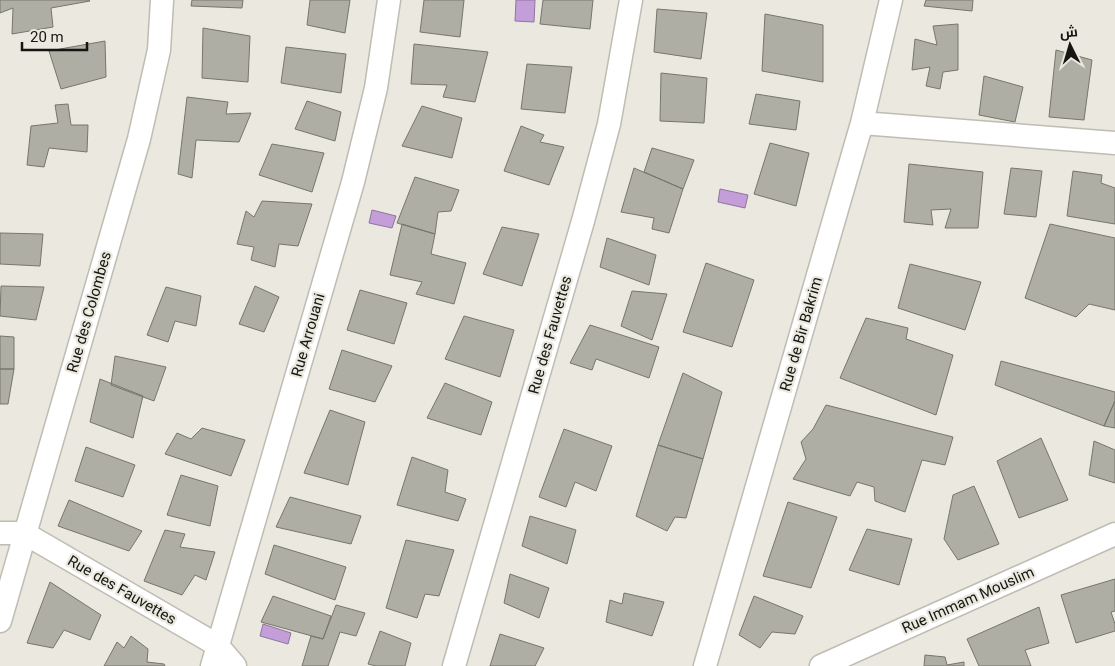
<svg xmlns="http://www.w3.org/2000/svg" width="1115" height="666" font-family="Roboto,Cairo,sans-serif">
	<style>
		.water { fill: #c39ed9; stroke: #8f759d }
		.building { fill: #afaea5; stroke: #77766d }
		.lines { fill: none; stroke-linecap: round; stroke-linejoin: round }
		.minor-casing { stroke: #bebcb3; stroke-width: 25 }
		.minor { stroke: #fff; stroke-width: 22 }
		.labels { text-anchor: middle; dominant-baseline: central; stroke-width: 4.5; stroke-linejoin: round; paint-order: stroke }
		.street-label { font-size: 15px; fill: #151511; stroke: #eae8df }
	</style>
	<rect width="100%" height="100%" fill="#eae8df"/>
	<!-- water -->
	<path class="water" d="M 516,0 L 535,0 L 534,22 L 515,21 Z
		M 720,189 L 748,195 L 745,208 L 718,202 Z
		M 372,210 L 396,216 L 392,228 L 369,223 Z
		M 263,624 L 291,633 L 288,644 L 260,636 Z"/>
	<!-- building -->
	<path class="building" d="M 0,0 L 89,0 L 90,1 L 51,8 L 53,27 L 12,34 L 13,8 L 0,13 Z
		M 192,0 L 243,0 L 242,8 L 191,6 Z
		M 310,0 L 350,0 L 345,33 L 307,25 Z
		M 424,0 L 464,0 L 460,37 L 420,32 Z
		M 543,0 L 593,0 L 590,29 L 540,24 Z
		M 926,0 L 973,0 L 972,11 L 924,6 Z
		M 657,9 L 707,13 L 701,59 L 654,52 Z
		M 765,14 L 823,25 L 823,82 L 762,71 Z
		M 958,24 L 958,70 L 943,72 L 940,89 L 926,86 L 930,67 L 912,70 L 915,39 L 937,45 L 933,26 Z
		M 203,28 L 250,36 L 248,82 L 202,78 Z
		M 105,41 L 106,77 L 61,89 L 49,51 Z
		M 414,44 L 488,52 L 475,102 L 443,97 L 447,85 L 411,84 Z
		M 286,47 L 346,54 L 341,93 L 281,83 Z
		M 1056,50 L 1092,60 L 1084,120 L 1049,117 Z
		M 527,64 L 572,67 L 565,113 L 521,109 Z
		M 661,73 L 707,78 L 704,123 L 660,121 Z
		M 984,76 L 1023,87 L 1015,122 L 979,115 Z
		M 756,94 L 800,101 L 796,130 L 749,124 Z
		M 187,97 L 228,102 L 226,114 L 251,113 L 239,142 L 196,140 L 192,178 L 178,174 Z
		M 307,101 L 341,112 L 335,141 L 295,129 Z
		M 68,104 L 71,125 L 88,125 L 87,152 L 49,148 L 44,167 L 27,165 L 31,126 L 58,123 L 55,105 Z
		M 422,106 L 462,118 L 452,158 L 402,146 Z
		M 521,126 L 544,135 L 540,142 L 564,147 L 549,185 L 504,171 Z
		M 770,143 L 809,153 L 796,206 L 754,194 Z
		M 272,144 L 324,153 L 312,192 L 259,175 Z
		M 652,148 L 694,160 L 683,189 L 644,172 Z
		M 909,164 L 983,172 L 978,228 L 945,228 L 951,209 L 931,210 L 933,225 L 904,222 Z
		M 634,168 L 683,189 L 669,233 L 652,229 L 654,218 L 621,212 Z
		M 1011,168 L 1042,171 L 1036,217 L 1004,214 Z
		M 1073,171 L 1102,175 L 1101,183 L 1115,188 L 1115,224 L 1067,216 Z
		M 415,177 L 459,190 L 451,211 L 438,212 L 435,234 L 397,223 Z
		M 262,201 L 312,204 L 298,246 L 279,244 L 275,267 L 251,260 L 254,247 L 237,244 L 246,211 L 254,217 Z
		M 402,224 L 435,234 L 431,254 L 466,263 L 454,304 L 416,294 L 422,282 L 390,275 Z
		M 1050,224 L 1115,238 L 1115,310 L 1089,304 L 1076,317 L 1025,298 Z
		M 502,227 L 539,234 L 522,286 L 483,274 Z
		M 0,233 L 43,234 L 40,266 L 0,264 Z
		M 607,238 L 656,255 L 649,285 L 600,267 Z
		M 706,263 L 754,280 L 732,347 L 683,332 Z
		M 910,264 L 981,282 L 965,330 L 898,308 Z
		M 1,286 L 44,287 L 36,320 L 0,316 Z
		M 255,286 L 279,297 L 264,332 L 239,324 Z
		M 166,287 L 201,296 L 196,326 L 175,321 L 168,342 L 147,335 Z
		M 360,290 L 407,303 L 394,344 L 347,330 Z
		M 632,291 L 667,294 L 652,340 L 621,326 Z
		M 464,316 L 514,330 L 500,377 L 445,359 Z
		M 866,318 L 908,328 L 906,339 L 953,355 L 936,415 L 840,378 Z
		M 590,325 L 659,347 L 649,378 L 596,359 L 592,370 L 570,363 Z
		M 0,336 L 14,337 L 14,369 L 0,369 Z
		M 342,350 L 392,366 L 375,402 L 329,389 Z
		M 115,356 L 166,367 L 154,401 L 111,385 Z
		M 1001,361 L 1115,392 L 1115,401 L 1104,426 L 995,385 Z
		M 0,369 L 14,369 L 8,404 L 0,404 Z
		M 683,373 L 722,392 L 703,459 L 658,445 Z
		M 100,379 L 143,396 L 133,438 L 90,422 Z
		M 445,383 L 492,402 L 481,435 L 427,418 Z
		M 1115,401 L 1115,428 L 1104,426 Z
		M 826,405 L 953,437 L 945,465 L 922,460 L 905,512 L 875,501 L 874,487 L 857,482 L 850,496 L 793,479 L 806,459 L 801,442 L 813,429 Z
		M 330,410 L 365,422 L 348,485 L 304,473 Z
		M 202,428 L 245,440 L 231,476 L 165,454 L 177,433 L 191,439 Z
		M 564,429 L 612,446 L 596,491 L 575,482 L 566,507 L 539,497 Z
		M 1041,438 L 1068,500 L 1019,518 L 997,461 Z
		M 1094,441 L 1115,450 L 1115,483 L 1089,475 Z
		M 658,445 L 703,459 L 686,518 L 675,517 L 667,531 L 636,516 Z
		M 86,447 L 135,465 L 123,497 L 75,481 Z
		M 412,457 L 448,470 L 445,492 L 466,499 L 458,521 L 397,505 Z
		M 181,475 L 218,486 L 210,526 L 167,515 Z
		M 974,486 L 999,544 L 958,560 L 944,539 L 953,495 Z
		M 290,497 L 361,516 L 351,544 L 276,527 Z
		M 69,500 L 142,531 L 129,551 L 58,526 Z
		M 788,502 L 837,517 L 811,588 L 763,576 Z
		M 530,516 L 576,530 L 567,564 L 522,546 Z
		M 867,529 L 912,539 L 899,585 L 849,570 Z
		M 165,530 L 185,534 L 180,547 L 215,552 L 206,580 L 195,575 L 182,595 L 144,581 Z
		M 406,540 L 454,550 L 439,596 L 425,594 L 417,618 L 386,608 Z
		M 274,545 L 346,567 L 335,600 L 265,574 Z
		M 510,574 L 549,588 L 539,618 L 504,603 Z
		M 1115,579 L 1115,611 L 1111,612 L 1115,624 L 1115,631 L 1076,643 L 1061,595 Z
		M 50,582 L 101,615 L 90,640 L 64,630 L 53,648 L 27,643 Z
		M 624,593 L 664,602 L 652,636 L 606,622 L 610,600 L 622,604 Z
		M 273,596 L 331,616 L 323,639 L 261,622 Z
		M 754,596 L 803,616 L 795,634 L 772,632 L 760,648 L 739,635 Z
		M 336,605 L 365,613 L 356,636 L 340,632 L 328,666 L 302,666 L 311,636 L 323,639 Z
		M 1039,607 L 1049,643 L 1025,650 L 1031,666 L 979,666 L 967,639 Z
		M 380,631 L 411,643 L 405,666 L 376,666 L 368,664 Z
		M 500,634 L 544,648 L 535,666 L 490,666 Z
		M 131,636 L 148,649 L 147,662 L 164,664 L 165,666 L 104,666 L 117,642 L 124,648 Z
		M 925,655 L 945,657 L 947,665 L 964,662 L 964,666 L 924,666 Z"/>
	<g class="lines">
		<!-- minor casing -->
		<g class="minor-casing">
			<path id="minor" d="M 862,123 L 1115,143
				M 0,533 L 24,533 L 217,645 L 235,666
				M 0,621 L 139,139 L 159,50 L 162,0
				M 212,666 L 353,182 L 376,88 L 389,0
				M 454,666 L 583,221 L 609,124 L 631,0
				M 705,666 L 842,192 L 862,123 L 891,0
				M 821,666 L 1115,534"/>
		</g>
		<!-- minor -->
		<use href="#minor" class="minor"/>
	</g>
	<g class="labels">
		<!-- street labels -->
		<g class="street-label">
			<text transform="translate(89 312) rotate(-74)">Rue des Colombes</text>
			<text transform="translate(801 334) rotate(-74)">Rue de Bir Bakrim</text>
			<text transform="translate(308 335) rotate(-74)">Rue Arrouani</text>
			<text transform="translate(550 335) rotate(-74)">Rue des Fauvettes</text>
			<text transform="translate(122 590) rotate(30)">Rue des Fauvettes</text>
			<text transform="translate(968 600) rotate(-24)">Rue Immam Mouslim</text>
		</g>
	</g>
	<!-- north arrow -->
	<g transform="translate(1070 45) rotate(355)" stroke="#eae8df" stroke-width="4" paint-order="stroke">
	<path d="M0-4L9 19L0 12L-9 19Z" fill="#151511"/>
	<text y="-8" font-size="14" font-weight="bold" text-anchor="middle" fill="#151511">ش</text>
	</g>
	<!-- scale -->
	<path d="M22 42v8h65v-8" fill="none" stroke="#151511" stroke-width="2.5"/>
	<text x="30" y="42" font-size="15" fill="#151511" stroke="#eae8df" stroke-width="4" paint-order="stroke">20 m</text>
</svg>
